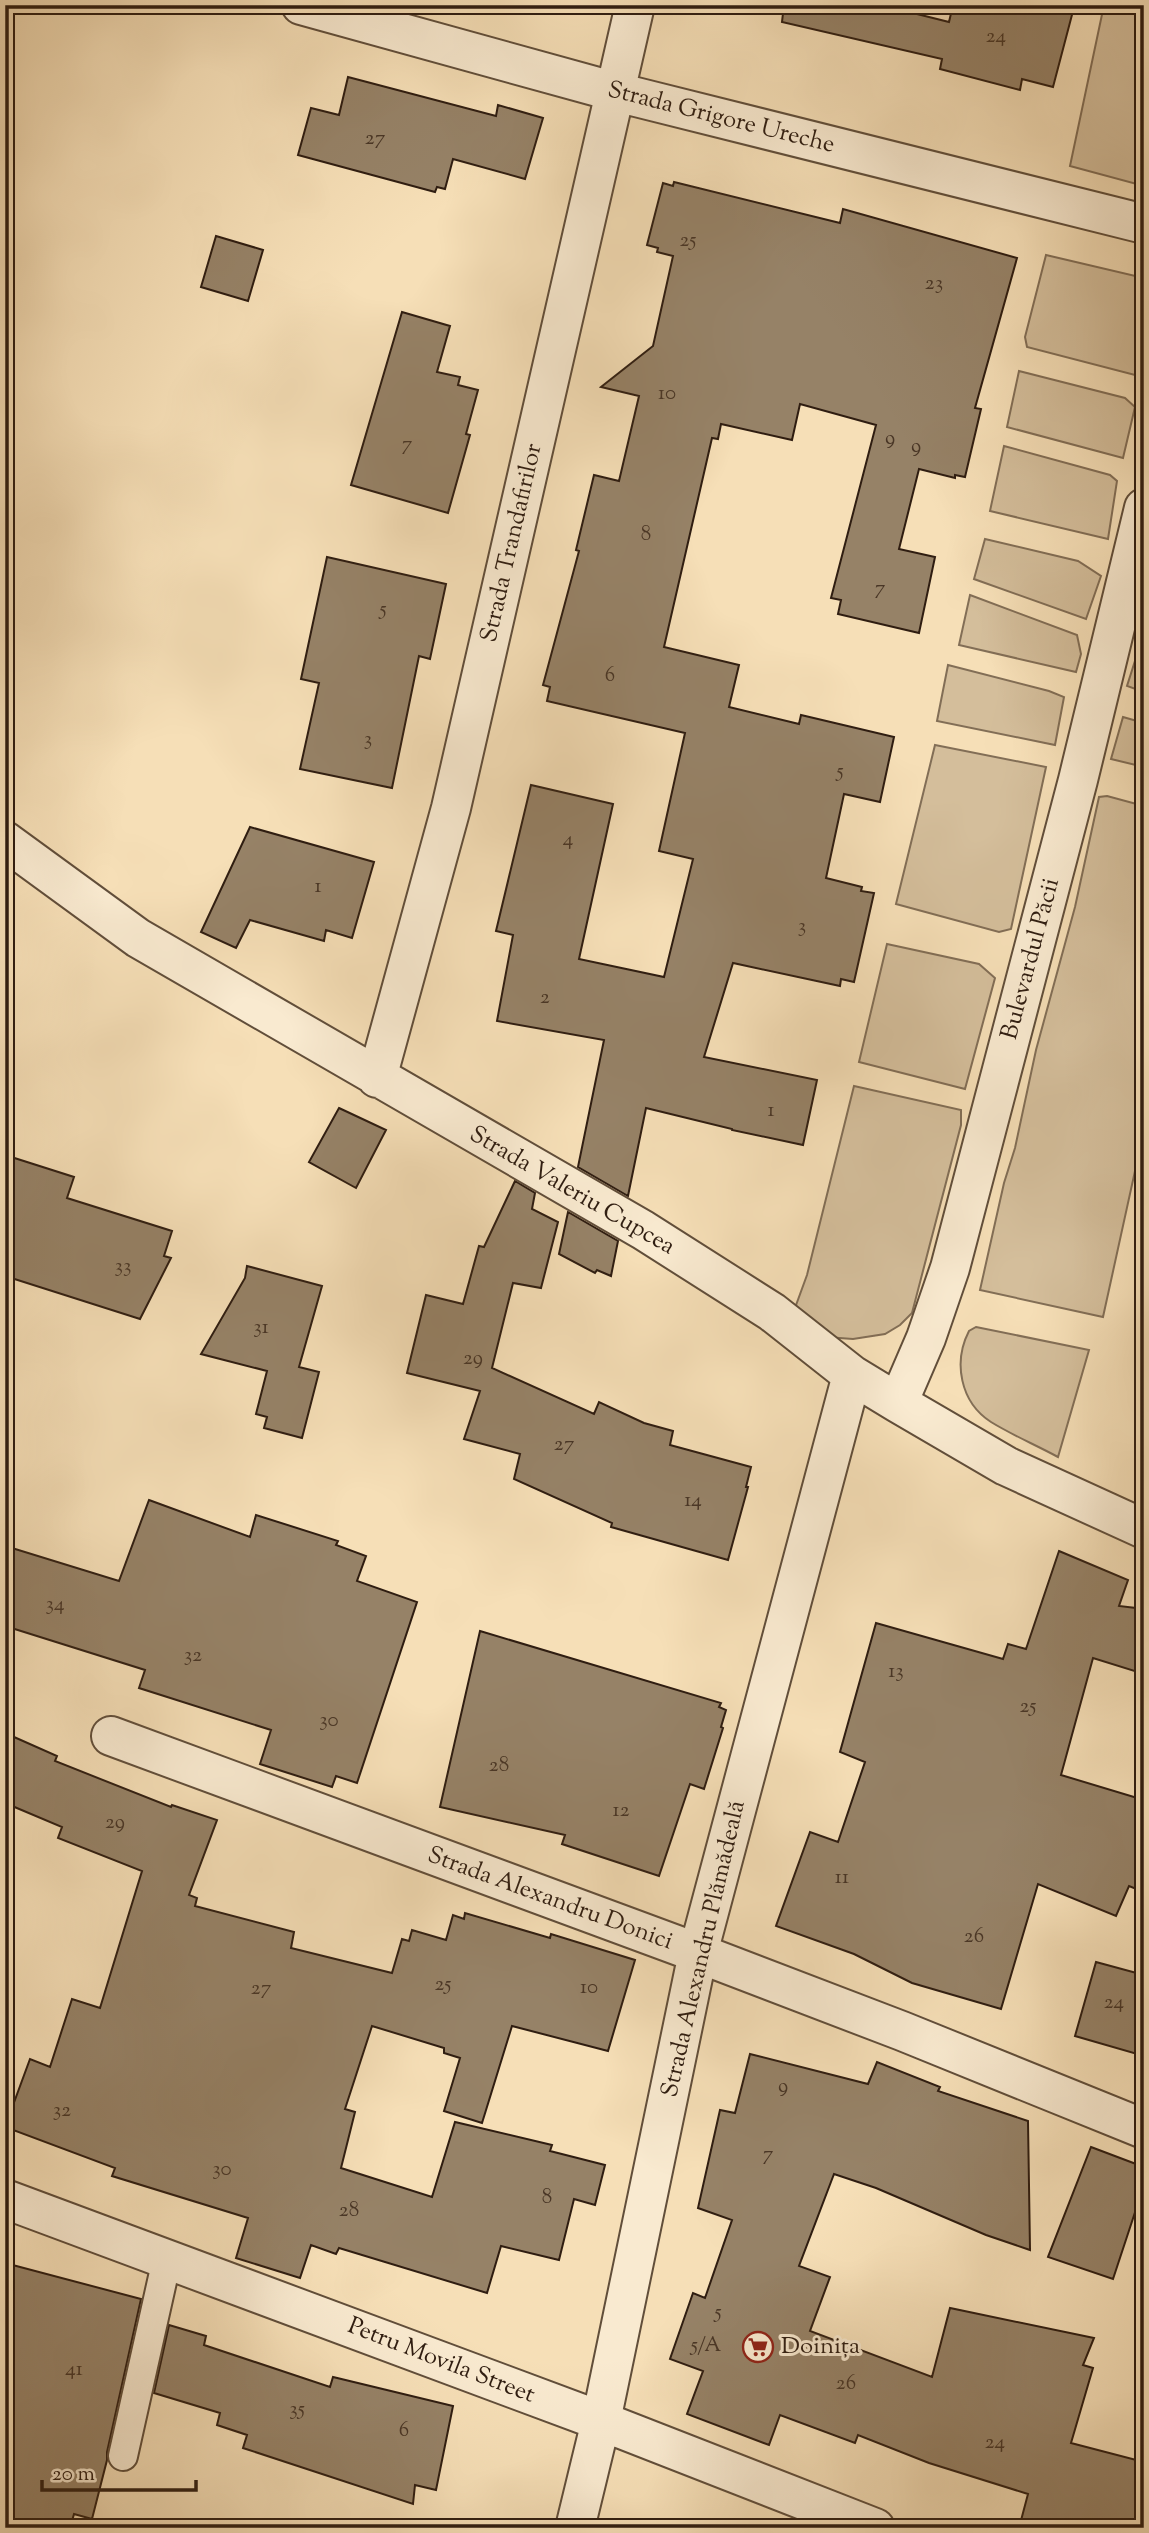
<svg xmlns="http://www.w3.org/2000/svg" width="1149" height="2533" font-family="'Sorts Mill Goudy',serif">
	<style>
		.green { fill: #d4be9b; stroke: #826e56; stroke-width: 2 }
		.building { fill: #968267; stroke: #2f1d11; stroke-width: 2 }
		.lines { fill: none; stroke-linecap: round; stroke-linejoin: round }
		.lane-casing { stroke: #614e3a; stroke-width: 32 }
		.street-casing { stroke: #614e3a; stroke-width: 42 }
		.lane { stroke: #f9ead0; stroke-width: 28 }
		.street { stroke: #f9ead0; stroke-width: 38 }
		.labels { text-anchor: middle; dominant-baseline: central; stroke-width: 6; stroke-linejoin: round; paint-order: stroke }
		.number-label { font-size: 21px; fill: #493626 }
		.street-label { font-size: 24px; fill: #2f1d11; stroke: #f9ead0 }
		.poi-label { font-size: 24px; fill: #2f1d11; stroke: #f9ead0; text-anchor: start }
	</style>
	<rect width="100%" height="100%" fill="#f6dfb7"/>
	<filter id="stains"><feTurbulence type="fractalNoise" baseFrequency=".00286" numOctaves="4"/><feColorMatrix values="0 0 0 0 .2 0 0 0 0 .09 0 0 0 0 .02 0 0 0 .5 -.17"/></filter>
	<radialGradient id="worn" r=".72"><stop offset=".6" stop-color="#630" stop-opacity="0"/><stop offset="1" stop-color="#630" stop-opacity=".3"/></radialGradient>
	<!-- green -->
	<path class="green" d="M 1104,5 L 1144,5 L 1144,186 L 1070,166 Z
		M 1046,255 L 1144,278 L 1144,374 L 1135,375 L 1027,347 L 1025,337 Z
		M 1019,371 L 1125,398 L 1135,407 L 1123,458 L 1007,427 Z
		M 1004,446 L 1110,475 L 1117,481 L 1108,539 L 990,511 Z
		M 985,539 L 1078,561 L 1101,576 L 1086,619 L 974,579 Z
		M 970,595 L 1077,635 L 1081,654 L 1076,672 L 959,645 Z
		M 1142,639 L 1144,639 L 1144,692 L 1127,686 Z
		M 948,665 L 1049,691 L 1064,697 L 1055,745 L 937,721 Z
		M 1123,717 L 1144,723 L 1144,767 L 1111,759 Z
		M 935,745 L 1046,767 L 1011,929 L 999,932 L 896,904 Z
		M 1107,796 L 1144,806 L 1144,1130 L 1103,1317 L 980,1290 L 1004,1183 L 1015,1148 L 1036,1050 L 1075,907 L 1099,797 Z
		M 887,944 L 979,964 L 995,978 L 965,1089 L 859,1062 Z
		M 854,1086 L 961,1110 L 961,1125 L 912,1313 L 900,1325 L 885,1334 L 853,1339 L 826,1337 L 795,1308 L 807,1275 Z
		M 976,1327 L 1089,1350 L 1058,1457 C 1036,1445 1012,1435 991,1422 C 960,1402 953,1362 969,1331 Z"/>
	<!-- building -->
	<path class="building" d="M 784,5 L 881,5 L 949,22 L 953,5 L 1050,5 L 1073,11 L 1053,87 L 1022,79 L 1020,90 L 940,69 L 942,59 L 782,22 Z
		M 348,77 L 496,116 L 498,105 L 543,118 L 525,179 L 453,159 L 445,189 L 437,187 L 435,192 L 298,155 L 311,108 L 339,115 Z
		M 674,182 L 840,223 L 843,209 L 1017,258 L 975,408 L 981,409 L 965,477 L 955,475 L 955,478 L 919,469 L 899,549 L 935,557 L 919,633 L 838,614 L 841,600 L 831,598 L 876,425 L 800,404 L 792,440 L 721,424 L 718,439 L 712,438 L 664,647 L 739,665 L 729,707 L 799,724 L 801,715 L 894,737 L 880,802 L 844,794 L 826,878 L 862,887 L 861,891 L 874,893 L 854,982 L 841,979 L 840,986 L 733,963 L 704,1057 L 817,1080 L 803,1145 L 732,1130 L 732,1129 L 646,1108 L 628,1196 L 578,1167 L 604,1040 L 497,1021 L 513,935 L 496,931 L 531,785 L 613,804 L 579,959 L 664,977 L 693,859 L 659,851 L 685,733 L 547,701 L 550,687 L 543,685 L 579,551 L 576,550 L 594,475 L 619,481 L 639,396 L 601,387 L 653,346 L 673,256 L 657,252 L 658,248 L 647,245 L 663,183 L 673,186 Z
		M 216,236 L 263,250 L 248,301 L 201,287 Z
		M 402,312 L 450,326 L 437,372 L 460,377 L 458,385 L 478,390 L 466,434 L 470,435 L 448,513 L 351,485 Z
		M 327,557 L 446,584 L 430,659 L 419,656 L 392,788 L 300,769 L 319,683 L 301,679 Z
		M 250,827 L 374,862 L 352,938 L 326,930 L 324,941 L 250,920 L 236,948 L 201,932 Z
		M 339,1108 L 386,1130 L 356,1188 L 309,1162 Z
		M 5,1155 L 74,1177 L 67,1198 L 172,1231 L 164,1256 L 171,1258 L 140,1319 L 5,1276 Z
		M 515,1181 L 535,1193 L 532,1209 L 558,1222 L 541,1288 L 513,1283 L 492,1368 L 594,1414 L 599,1402 L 644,1423 L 673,1431 L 670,1445 L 751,1467 L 746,1487 L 748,1487 L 728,1560 L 611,1527 L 612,1523 L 514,1479 L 520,1454 L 464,1439 L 480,1391 L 407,1373 L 426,1295 L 463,1304 L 479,1246 L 484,1247 Z
		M 568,1212 L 618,1241 L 611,1276 L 597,1270 L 595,1273 L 559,1254 Z
		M 247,1266 L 322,1286 L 299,1367 L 319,1372 L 302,1438 L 264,1428 L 267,1417 L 256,1414 L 267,1371 L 201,1354 L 245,1278 Z
		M 149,1500 L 250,1537 L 256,1515 L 338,1541 L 336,1545 L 366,1556 L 357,1581 L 417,1602 L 357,1783 L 336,1776 L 332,1787 L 260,1764 L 271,1730 L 139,1688 L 145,1670 L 5,1626 L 5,1570 L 12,1548 L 119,1581 Z
		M 1059,1551 L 1128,1580 L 1119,1606 L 1144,1609 L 1144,1674 L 1093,1658 L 1061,1775 L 1144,1800 L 1144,1892 L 1129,1886 L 1116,1916 L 1038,1884 L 1001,2009 L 912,1983 L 854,1954 L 776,1926 L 810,1832 L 838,1842 L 865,1762 L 840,1752 L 876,1623 L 1003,1659 L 1008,1644 L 1026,1649 Z
		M 480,1631 L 721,1703 L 719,1707 L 726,1710 L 721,1727 L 723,1728 L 704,1789 L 690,1784 L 659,1876 L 562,1844 L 565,1835 L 440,1807 Z
		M 5,1733 L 57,1756 L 55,1761 L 171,1807 L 172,1805 L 217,1820 L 189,1895 L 197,1898 L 195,1906 L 294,1932 L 291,1948 L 392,1973 L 402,1939 L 409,1941 L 412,1930 L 446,1940 L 453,1915 L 464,1919 L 465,1913 L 550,1938 L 551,1934 L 635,1960 L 608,2051 L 512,2026 L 482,2123 L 444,2111 L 460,2058 L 444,2053 L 444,2048 L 372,2026 L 345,2109 L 355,2112 L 341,2168 L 432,2197 L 455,2122 L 552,2145 L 550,2151 L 605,2165 L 595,2205 L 574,2199 L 559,2260 L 501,2246 L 487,2293 L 339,2248 L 336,2254 L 311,2245 L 300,2278 L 236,2258 L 248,2218 L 112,2176 L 115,2168 L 5,2127 L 30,2059 L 50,2067 L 72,1999 L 100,2008 L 142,1871 L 58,1838 L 62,1827 L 5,1803 Z
		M 1096,1962 L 1144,1975 L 1144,2056 L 1075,2036 Z
		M 750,2054 L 868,2084 L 877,2062 L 940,2087 L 938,2091 L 1028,2121 L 1030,2250 L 986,2235 L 876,2188 L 834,2174 L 799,2266 L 830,2277 L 810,2331 L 932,2377 L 950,2308 L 1094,2338 L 1083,2365 L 1093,2368 L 1071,2443 L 1144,2462 L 1144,2528 L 1019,2528 L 1028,2494 L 929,2463 L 858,2435 L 855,2443 L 780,2415 L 769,2445 L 687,2414 L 703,2371 L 670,2359 L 693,2293 L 705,2298 L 732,2220 L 698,2208 L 720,2110 L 735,2113 Z
		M 1091,2147 L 1144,2167 L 1144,2185 L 1113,2279 L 1048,2257 Z
		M 5,2263 L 141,2299 L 107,2452 L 107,2460 L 92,2519 L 74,2514 L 70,2528 L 5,2528 Z
		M 169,2325 L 206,2336 L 204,2345 L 330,2387 L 333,2377 L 453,2406 L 436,2490 L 415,2485 L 413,2504 L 243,2448 L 247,2435 L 217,2425 L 220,2413 L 154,2393 Z"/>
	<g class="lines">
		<!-- lane casing -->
		<g class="lane-casing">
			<path id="lane" d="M 123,2456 L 167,2259"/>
		</g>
		<!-- street casing -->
		<g class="street-casing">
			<path id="street" d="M 301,5 L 616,92 L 1144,224
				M 5,841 L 138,938 L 643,1230 L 772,1312 L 852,1375 L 898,1403 L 1006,1466 L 1144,1529
				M 377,1078 L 451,808 L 635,5
				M 898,1403 L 926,1338 L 950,1268 L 1078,780 L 1144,508
				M 111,1736 L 698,1953 L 902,2031 L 1144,2129
				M 5,2199 L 601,2421 L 875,2528
				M 575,2528 L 601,2421 L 698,1953 L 852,1375"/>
		</g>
		<!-- lane -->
		<use href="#lane" class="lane"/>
		<!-- street -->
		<use href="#street" class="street"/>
	</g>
	<!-- icons -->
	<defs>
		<g id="supermarket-ring" transform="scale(1.575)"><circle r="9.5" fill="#f9ead0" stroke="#8f2418" stroke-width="1.5"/><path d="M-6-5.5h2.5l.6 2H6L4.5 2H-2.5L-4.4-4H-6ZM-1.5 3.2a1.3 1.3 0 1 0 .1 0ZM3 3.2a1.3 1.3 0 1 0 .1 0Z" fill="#8f2418"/></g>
	</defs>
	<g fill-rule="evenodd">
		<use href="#supermarket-ring" x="758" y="2347"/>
	</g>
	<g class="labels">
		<!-- number labels -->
		<g class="number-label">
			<text x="996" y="37">24</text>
			<text x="375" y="139">27</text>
			<text x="688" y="241">25</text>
			<text x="934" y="284">23</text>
			<text x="667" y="394">10</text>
			<text x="890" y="439">9</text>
			<text x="407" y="445">7</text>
			<text x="916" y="447">9</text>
			<text x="646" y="535">8</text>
			<text x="880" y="589">7</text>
			<text x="383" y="610">5</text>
			<text x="610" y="676">6</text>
			<text x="368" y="740">3</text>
			<text x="840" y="772">5</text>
			<text x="568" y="840">4</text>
			<text x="318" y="887">1</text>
			<text x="802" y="927">3</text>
			<text x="545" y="998">2</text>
			<text x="771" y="1111">1</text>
			<text x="123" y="1267">33</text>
			<text x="261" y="1328">31</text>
			<text x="473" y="1359">29</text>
			<text x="564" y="1445">27</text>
			<text x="693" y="1501">14</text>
			<text x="55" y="1605">34</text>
			<text x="193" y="1656">32</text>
			<text x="896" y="1672">13</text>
			<text x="1028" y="1707">25</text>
			<text x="329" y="1721">30</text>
			<text x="499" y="1766">28</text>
			<text x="621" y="1811">12</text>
			<text x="115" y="1823">29</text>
			<text x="842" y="1878">11</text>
			<text x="974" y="1937">26</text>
			<text x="443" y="1985">25</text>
			<text x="589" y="1988">10</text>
			<text x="261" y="1989">27</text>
			<text x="1114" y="2003">24</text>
			<text x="783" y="2087">9</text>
			<text x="62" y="2111">32</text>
			<text x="768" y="2155">7</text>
			<text x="222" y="2170">30</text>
			<text x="547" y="2198">8</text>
			<text x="349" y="2211">28</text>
			<text x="718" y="2313">5</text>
			<text x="706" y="2346">5/A</text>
			<text x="74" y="2370">41</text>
			<text x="846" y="2384">26</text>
			<text x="297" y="2410">35</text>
			<text x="404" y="2431">6</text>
			<text x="995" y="2443">24</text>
		</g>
		<!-- street labels -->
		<g class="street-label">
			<text transform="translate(721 118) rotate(14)">Strada Grigore Ureche</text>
			<text transform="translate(512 543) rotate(-77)">Strada Trandafirilor</text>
			<text transform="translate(1031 959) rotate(-75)">Bulevardul Păcii</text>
			<text transform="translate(572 1191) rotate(30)">Strada Valeriu Cupcea</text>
			<text transform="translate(550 1899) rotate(20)">Strada Alexandru Donici</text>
			<text transform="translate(704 1949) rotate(-77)">Strada Alexandru Plămădeală</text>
			<text transform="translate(441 2361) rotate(21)">Petru Movila Street</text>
		</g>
		<!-- poi labels -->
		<g class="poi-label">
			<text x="781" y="2347">Doinița</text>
		</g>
	</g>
	<!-- margin -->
	<rect width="1149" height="2533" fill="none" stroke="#f6dfb7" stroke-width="28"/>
	<rect x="7" y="7" width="1135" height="2519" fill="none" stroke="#2f1d11" stroke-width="3.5"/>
	<rect x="14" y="14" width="1121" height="2505" fill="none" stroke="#2f1d11" stroke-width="2"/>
	<!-- scale -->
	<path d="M42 2480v10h154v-10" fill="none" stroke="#2f1d11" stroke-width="3.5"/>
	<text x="52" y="2480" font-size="21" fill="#2f1d11" stroke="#f9ead0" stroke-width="5" paint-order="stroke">20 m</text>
	<rect width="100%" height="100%" filter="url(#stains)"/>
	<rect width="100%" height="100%" fill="url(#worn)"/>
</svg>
